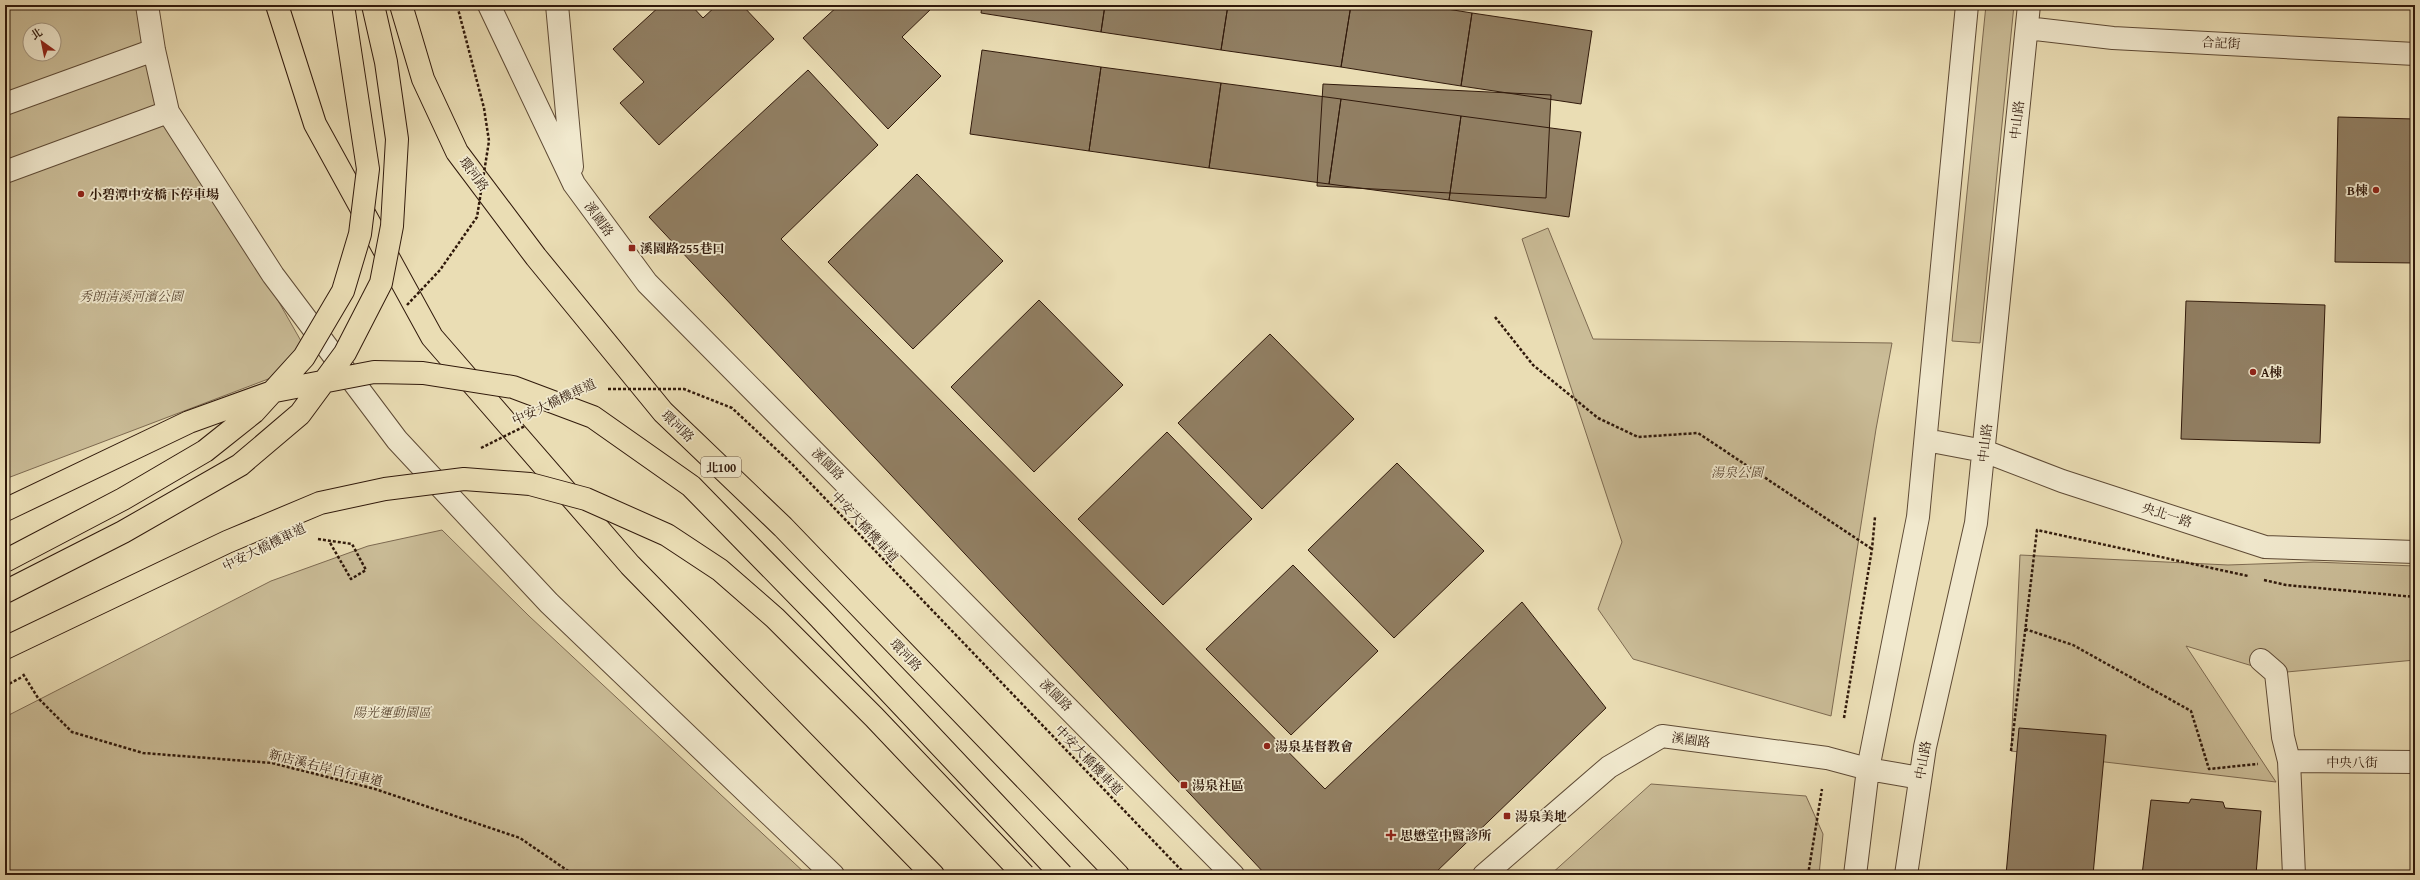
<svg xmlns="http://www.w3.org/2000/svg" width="2420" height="880" font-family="'Gentium Book Plus','Noto Serif TC',serif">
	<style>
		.green { fill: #cabc97; stroke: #7d6a51; fill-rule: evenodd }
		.building { fill: #917f63; stroke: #30190b }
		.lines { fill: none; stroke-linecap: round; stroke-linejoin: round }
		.minor-casing { stroke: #5e4a35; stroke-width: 24 }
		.highway-casing { stroke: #30190b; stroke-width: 24 }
		.path { stroke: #30190b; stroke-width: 2.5; stroke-dasharray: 3 2; stroke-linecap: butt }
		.minor { stroke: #f1e9ce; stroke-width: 22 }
		.highway { stroke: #eaddb4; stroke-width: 22 }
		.highway-bridge-casing { stroke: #30190b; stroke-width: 24; stroke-linecap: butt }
		.path-bridge { stroke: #30190b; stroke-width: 2.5; stroke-dasharray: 3 2; stroke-linecap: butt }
		.highway-bridge { stroke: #eaddb4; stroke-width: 22 }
		.poi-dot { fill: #8f2418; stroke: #f1e9ce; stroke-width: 1.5 }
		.labels { text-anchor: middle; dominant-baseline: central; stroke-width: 3.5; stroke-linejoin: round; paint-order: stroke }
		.shield { fill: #f1e9ce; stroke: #6a5746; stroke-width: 1 }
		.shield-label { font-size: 12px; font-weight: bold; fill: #30190b }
		.street-label { font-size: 13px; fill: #30190b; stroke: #f1e9ce }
		.poi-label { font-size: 13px; font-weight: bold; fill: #30190b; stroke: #f1e9ce; text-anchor: start }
		.park-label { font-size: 13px; font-style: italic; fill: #5e4a35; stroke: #f1e9ce }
	</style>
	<rect width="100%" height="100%" fill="#eaddb4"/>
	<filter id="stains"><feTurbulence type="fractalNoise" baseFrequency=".005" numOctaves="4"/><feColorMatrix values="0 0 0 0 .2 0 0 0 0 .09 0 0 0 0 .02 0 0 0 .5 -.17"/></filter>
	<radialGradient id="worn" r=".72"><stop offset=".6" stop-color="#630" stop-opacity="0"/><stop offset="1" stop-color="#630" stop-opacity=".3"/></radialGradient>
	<!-- green -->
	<path class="green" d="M 5,5 L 140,5 L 154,83 L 313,362 L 5,479 ZM 30,30 L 54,30 L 54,54 L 30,54 Z
		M 1986,5 L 2014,5 L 1980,343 L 1952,341 Z
		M 1548,228 L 1593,339 L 1892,343 L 1876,429 L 1831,716 L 1633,659 L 1598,609 L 1622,542 L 1522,239 Z
		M 442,530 L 529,616 L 807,875 L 5,875 L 5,717 L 271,581 L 368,546 Z
		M 2020,555 L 2228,565 L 2314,562 L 2415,566 L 2415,660 L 2276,673 L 2186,646 L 2276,782 L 2011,751 Z
		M 1651,784 L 1806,796 L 1823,834 L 1819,875 L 1550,875 Z"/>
	<!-- building -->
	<path class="building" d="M 661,5 L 691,5 L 703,18 L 717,5 L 742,5 L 774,39 L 659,145 L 620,103 L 644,82 L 613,49 Z
		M 839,5 L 929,5 L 932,8 L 902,37 L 941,76 L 888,129 L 803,38 Z
		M 982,5 L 1105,5 L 1101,32 L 981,13 Z
		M 1105,5 L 1228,5 L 1221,50 L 1101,32 Z
		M 1228,5 L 1351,5 L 1341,67 L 1221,50 Z
		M 1351,5 L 1422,5 L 1472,13 L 1461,86 L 1341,67 Z
		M 1472,13 L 1592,31 L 1581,104 L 1461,86 Z
		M 982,50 L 1101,67 L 1089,151 L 970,134 Z
		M 1101,67 L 1221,83 L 1209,168 L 1089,151 Z
		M 808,70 L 878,145 L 781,239 L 1325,789 L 1522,602 L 1606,708 L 1433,875 L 1266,875 L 649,217 Z
		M 1221,83 L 1341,99 L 1329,184 L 1209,168 Z
		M 1323,84 L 1551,95 L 1546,198 L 1317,186 Z
		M 1341,99 L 1461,116 L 1449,200 L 1329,184 Z
		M 1461,116 L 1581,132 L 1569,217 L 1449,200 Z
		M 2338,117 L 2415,119 L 2415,263 L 2335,262 Z
		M 917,174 L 1003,261 L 913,349 L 828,262 Z
		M 1039,300 L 1123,385 L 1034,472 L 951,387 Z
		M 2186,301 L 2325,305 L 2320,443 L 2181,439 Z
		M 1270,334 L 1354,419 L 1262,509 L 1178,423 Z
		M 1167,432 L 1252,519 L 1163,605 L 1078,519 Z
		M 1397,463 L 1484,551 L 1394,638 L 1308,550 Z
		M 1293,565 L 1378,651 L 1291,735 L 1206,649 Z
		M 2019,728 L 2106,735 L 2093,875 L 2006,875 Z
		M 2191,799 L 2223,802 L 2225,808 L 2261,811 L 2256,875 L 2142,875 L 2151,800 L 2189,803 Z"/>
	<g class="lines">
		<!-- minor casing -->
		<g class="minor-casing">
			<path id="minor" d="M 147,5 L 154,50 L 168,112 L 273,275 L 397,440 L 549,603 L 833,875
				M 489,5 L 574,184 L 647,283 L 1233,875
				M 557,5 L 572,167
				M 2027,28 L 2113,38 L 2415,54
				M 5,104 L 154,50
				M 5,172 L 168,112
				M 1926,440 L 1984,451 L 2062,481 L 2265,547 L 2415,552
				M 2261,660 L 2276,673 L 2283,737 L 2289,761 L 2294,875
				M 2289,761 L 2415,762
				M 1484,875 L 1609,767 L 1662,736 L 1827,758 L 1868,769 L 1920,778
				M 1855,875 L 1868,769 L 1918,517 L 1967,5
				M 1906,875 L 1925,747 L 1976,523 L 2029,5"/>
		</g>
		<!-- highway casing -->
		<g class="highway-casing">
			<path id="highway" d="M 277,5 L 315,124 L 432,337 L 630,565 L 933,875
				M 401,5 L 423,79 L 457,152 L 536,257 L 663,412 L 783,527 L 1118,875"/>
		</g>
		<!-- path -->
		<path class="path" d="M 1495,317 L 1533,365 L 1598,418 L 1638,437 L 1698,433 L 1872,549
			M 318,539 L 352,544 L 366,570 L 351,579 L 329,541
			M 2264,580 L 2286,585 L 2415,597
			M 2025,629 L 2073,645 L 2191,711 L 2209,769 L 2258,764
			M 23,674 L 38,698 L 72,732 L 143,753 L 272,763 L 375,789 L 520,838 L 574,875
			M 1844,718 L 1872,549 L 1875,517
			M 2011,751 L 2037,530 L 2248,576
			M 1808,875 L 1822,789"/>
		<!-- minor -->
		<use href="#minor" class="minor"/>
		<!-- highway -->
		<use href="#highway" class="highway"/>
		<!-- highway-bridge casing -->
		<g class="highway-bridge-casing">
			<path id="highway-bridge" d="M 5,510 L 189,422 L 275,391 L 374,372 L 423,373 L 513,387 L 593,417 L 691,486 L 819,617 L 1062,875
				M 5,561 L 123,499 L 205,451 L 254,412 L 304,357 L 343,291 L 360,234 L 368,169 L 343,5
				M 5,592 L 123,532 L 240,465 L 300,414 L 345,353 L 381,283 L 392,226 L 397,139 L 386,62 L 373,5
				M 5,648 L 227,542 L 320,503 L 385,489 L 464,479 L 530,484 L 586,499 L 667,535 L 720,570 L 775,618 L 874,717 L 1024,875"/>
		</g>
		<!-- path-bridge -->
		<path class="path-bridge" d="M 407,305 L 440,270 L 477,217 L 489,141 L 484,108 L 457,5
			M 608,389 L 684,389 L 732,408 L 792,464 L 1186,875
			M 481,448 L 525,426
			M 5,686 L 22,677"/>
		<!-- highway-bridge -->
		<use href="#highway-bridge" class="highway-bridge"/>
	</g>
	<!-- markers -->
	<g class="poi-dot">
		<circle cx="2376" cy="190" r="4"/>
		<circle cx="81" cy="194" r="4"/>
		<rect x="628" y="244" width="8" height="8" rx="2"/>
		<circle cx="2253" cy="372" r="4"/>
		<circle cx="1267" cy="746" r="4"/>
		<rect x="1180" y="781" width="8" height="8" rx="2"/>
		<rect x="1503" y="812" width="8" height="8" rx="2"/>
		<path d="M1389 829h4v4h4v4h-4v4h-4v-4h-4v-4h4z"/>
	</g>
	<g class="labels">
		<!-- shield labels -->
		<rect class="shield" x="701" y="457" width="40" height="20" rx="3"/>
		<g class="shield-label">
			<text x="721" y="467">北100</text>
		</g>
		<!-- street labels -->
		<g class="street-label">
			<text transform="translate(2221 43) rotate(3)">合記街</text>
			<text transform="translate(2017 120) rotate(-84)">中山路</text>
			<text transform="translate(474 174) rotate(53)">環河路</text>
			<text transform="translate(599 219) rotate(54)">溪園路</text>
			<text transform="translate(554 402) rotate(-25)">中安大橋機車道</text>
			<text transform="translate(678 426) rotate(44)">環河路</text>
			<text transform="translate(1985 443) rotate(-84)">中山路</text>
			<text transform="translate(828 464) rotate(45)">溪園路</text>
			<text transform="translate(2167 515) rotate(18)">央北一路</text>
			<text transform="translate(865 527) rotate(47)">中安大橋機車道</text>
			<text transform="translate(264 547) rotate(-26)">中安大橋機車道</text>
			<text transform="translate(906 655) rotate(46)">環河路</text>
			<text transform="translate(1056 695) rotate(45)">溪園路</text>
			<text transform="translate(1691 740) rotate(8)">溪園路</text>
			<text transform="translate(1089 760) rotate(46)">中安大橋機車道</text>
			<text transform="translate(1923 760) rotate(-80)">中山路</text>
			<text x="2352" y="762">中央八街</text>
			<text transform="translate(326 768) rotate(14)">新店溪右岸自行車道</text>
		</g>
		<!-- poi labels -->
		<g class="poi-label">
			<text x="2368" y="190" text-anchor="end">B棟</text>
			<text x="89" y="194">小碧潭中安橋下停車場</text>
			<text x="640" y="248">溪園路255巷口</text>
			<text x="2261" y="372">A棟</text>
			<text x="1275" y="746">湯泉基督教會</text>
			<text x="1192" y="785">湯泉社區</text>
			<text x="1515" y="816">湯泉美地</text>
			<text x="1400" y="835">思懋堂中醫診所</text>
		</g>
		<!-- park labels -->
		<g class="park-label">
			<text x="131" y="296">秀朗清溪河濱公園</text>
			<text x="1737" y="472">湯泉公園</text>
			<text x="392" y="712">陽光運動園區</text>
		</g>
	</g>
	<!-- margin -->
	<rect width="2420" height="880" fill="none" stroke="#eaddb4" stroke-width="20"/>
	<rect x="6" y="6" width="2408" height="868" fill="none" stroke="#30190b" stroke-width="2"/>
	<rect x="10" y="10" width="2400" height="860" fill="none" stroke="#30190b"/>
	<!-- north arrow -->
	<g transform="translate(42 42) rotate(327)"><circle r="19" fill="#f1e9ce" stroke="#a49680"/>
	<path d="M0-3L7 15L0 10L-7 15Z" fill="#8f2418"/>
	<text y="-6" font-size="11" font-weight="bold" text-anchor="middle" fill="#30190b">北</text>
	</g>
	<rect width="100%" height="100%" filter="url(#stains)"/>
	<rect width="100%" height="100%" fill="url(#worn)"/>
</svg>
